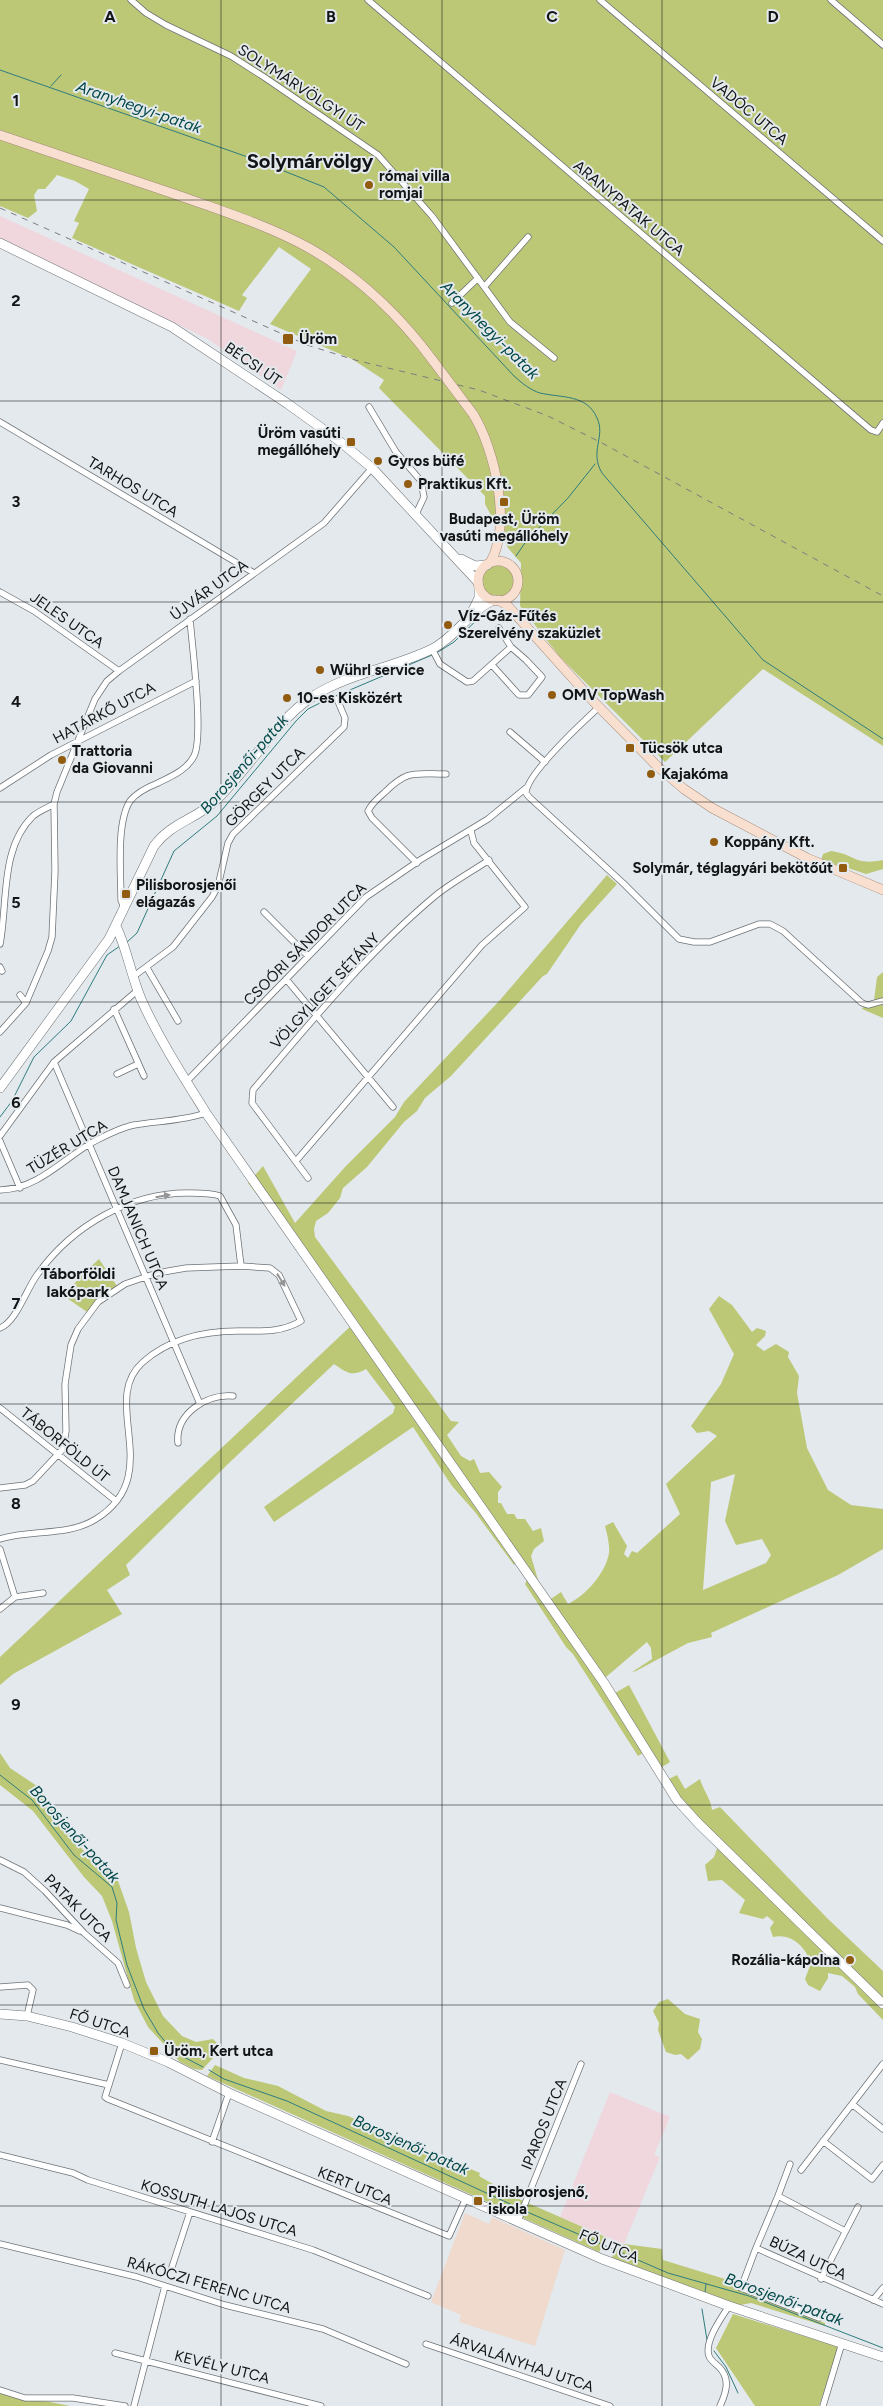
<svg xmlns="http://www.w3.org/2000/svg" width="883" height="2406" font-family="Figtree,sans-serif">
	<style>
		.industrial { fill: #f0d6dd }
		.education { fill: #f0d9cd }
		.green { fill: #bcc876; fill-rule: evenodd }
		.lines { fill: none; stroke-linecap: round; stroke-linejoin: round }
		.stream { stroke: #2f7c7d; stroke-width: 1 }
		.street-casing { stroke: #6e7377; stroke-width: 7 }
		.secondary-casing { stroke: #6e7377; stroke-width: 10 }
		.primary-casing { stroke: #a48a79; stroke-width: 10 }
		.street { stroke: #fff; stroke-width: 5.5 }
		.secondary { stroke: #fff; stroke-width: 9 }
		.primary { stroke: #f8dfcf; stroke-width: 9 }
		.rail { stroke: #797d7f; stroke-width: 1; stroke-dasharray: 6 6; stroke-linecap: butt }
		.primary-bridge-casing { stroke: #a48a79; stroke-width: 10; stroke-linecap: butt }
		.primary-bridge { stroke: #f8dfcf; stroke-width: 9 }
		.oneway { fill: #949596 }
		.grid { fill: none; stroke: #121415; stroke-width: 1; stroke-opacity: 0.55 }
		.poi-dot { fill: #915c10; stroke: #e3e9ed; stroke-width: 2 }
		.labels { text-anchor: middle; dominant-baseline: central; stroke-width: 4; stroke-linejoin: round; paint-order: stroke }
		.street-label { font-size: 15px; fill: #121415; stroke: #e3e9ed }
		.poi-label { font-size: 15px; font-weight: bold; fill: #121415; stroke: #e3e9ed; text-anchor: start }
		.water-label { font-size: 16px; font-style: italic; fill: #024747; stroke: #e3e9ed }
		.neighbourhood-label { font-size: 16px; font-weight: bold; fill: #121415; stroke: #e3e9ed }
		.district-label { font-size: 20px; font-weight: bold; fill: #121415; stroke: #e3e9ed }
		.grid-label { font-size: 16px; text-anchor: middle; font-weight: bold; fill: #121415; stroke: #e3e9ed; stroke-width: 4; stroke-linejoin: round; paint-order: stroke }
	</style>
	<rect width="100%" height="100%" fill="#e3e9ed"/>
	<!-- industrial -->
	<path class="industrial" d="M 0,216 L 297,351 L 281,390 L 208,339 L 0,238 Z
		M 610,2092 L 670,2117 L 654,2155 L 660,2157 L 624,2244 L 560,2217 Z"/>
	<!-- education -->
	<path class="education" d="M 465,2213 L 489,2224 L 492,2217 L 565,2250 L 535,2346 L 459,2322 L 461,2315 L 431,2302 Z"/>
	<!-- green -->
	<path class="green" d="M 0,0 L 883,0 L 883,746 L 763,669 L 665,762 L 560,657 L 520,606 L 521,563 L 508,548 L 485,504 L 485,496 L 379,388 L 384,380 L 352,359 L 270,324 L 311,269 L 279,247 L 242,295 L 247,298 L 239,311 L 72,238 L 79,223 L 74,221 L 89,189 L 75,181 L 57,175 L 45,189 L 38,189 L 34,195 L 37,211 L 28,218 L 0,206 Z
		M482 581a16 16 0 1 1 32 0a16 16 0 1 1-32 0Z
		M 831,851 C 855,854 854,866 883,860 L 883,869 L 866,874 L 845,867 L 838,868 L 821,860 L 823,854 Z
		M 607,875 L 617,884 L 581,924 L 547,974 L 543,976 L 451,1076 L 425,1098 L 417,1111 L 404,1122 L 367,1167 L 343,1188 L 340,1198 L 328,1213 L 316,1221 L 314,1229 L 315,1237 L 451,1421 L 459,1422 L 447,1435 L 461,1456 L 470,1461 L 474,1459 L 480,1473 L 489,1472 L 502,1487 L 498,1492 L 498,1503 L 501,1503 L 507,1514 L 514,1514 L 517,1519 L 525,1519 L 533,1531 L 541,1528 L 544,1541 L 534,1549 L 531,1556 L 538,1580 L 535,1582 L 520,1560 L 514,1565 L 475,1512 L 452,1486 L 413,1427 L 274,1522 L 264,1507 L 393,1413 L 395,1407 L 366,1369 C 352,1377 347,1373 334,1364 L 229,1463 L 126,1565 L 130,1575 L 107,1590 L 122,1614 L 13,1674 L 0,1685 L 0,1657 L 355,1322 L 248,1183 L 263,1166 L 295,1223 L 345,1167 L 395,1117 L 404,1102 L 500,1000 Z
		M 883,972 L 883,1018 L 862,1009 L 866,1003 L 874,1001 L 877,977 Z
		M 99,1259 L 117,1286 L 97,1301 L 87,1312 L 64,1296 L 80,1277 Z
		M 719,1296 L 732,1305 L 752,1332 L 757,1328 L 766,1331 L 765,1336 L 756,1345 L 764,1351 L 776,1344 L 789,1352 L 788,1357 L 799,1376 L 797,1393 L 807,1448 L 828,1490 L 851,1505 L 883,1509 L 883,1549 L 838,1575 L 711,1633 L 712,1637 L 688,1643 L 636,1671 L 632,1672 L 652,1659 L 651,1648 L 647,1642 L 599,1683 L 608,1697 L 629,1685 L 670,1762 L 662,1767 L 669,1779 L 677,1775 L 685,1789 L 700,1779 C 703,1790 711,1799 712,1810 L 720,1807 L 827,1918 L 883,1971 L 883,2020 L 858,1994 L 855,1987 L 842,1976 L 828,1973 L 828,1978 L 820,1991 L 808,1985 L 805,1979 L 811,1963 C 805,1946 791,1933 773,1937 L 770,1928 L 774,1922 L 767,1916 L 763,1919 L 739,1913 L 745,1900 L 722,1880 L 708,1881 L 705,1865 L 714,1857 L 719,1843 L 676,1795 L 648,1750 L 638,1756 L 573,1654 L 566,1647 L 525,1584 L 527,1580 L 545,1603 L 561,1592 L 568,1604 C 585,1596 606,1573 609,1553 C 610,1545 607,1534 605,1526 L 613,1522 L 627,1546 L 624,1554 L 628,1558 L 632,1551 L 637,1553 L 680,1514 L 666,1484 L 717,1436 L 709,1431 L 697,1433 L 691,1426 L 721,1384 L 734,1354 L 709,1309 ZM 735,1474 L 725,1521 L 736,1545 L 762,1539 L 771,1555 L 766,1563 L 703,1590 L 711,1482 Z
		M 0,1753 L 10,1768 L 37,1786 L 82,1849 L 117,1878 L 129,1912 L 136,1948 L 146,1982 L 163,2016 L 182,2036 L 196,2042 L 213,2039 L 222,2048 L 202,2070 L 194,2069 L 180,2062 L 148,2027 L 134,2000 L 112,1921 L 102,1896 L 84,1877 L 33,1811 L 0,1785 Z
		M 668,1999 L 685,2014 L 700,2019 L 698,2032 L 702,2039 L 700,2049 L 688,2060 L 681,2054 L 675,2055 L 666,2052 L 658,2030 L 659,2023 L 653,2011 L 659,2002 Z
		M 215,2065 L 244,2078 L 278,2086 L 326,2111 L 348,2116 L 480,2173 L 479,2176 L 521,2200 L 608,2238 L 599,2252 L 207,2076 Z
		M 624,2244 L 662,2249 L 663,2260 L 738,2283 L 736,2287 L 825,2323 L 825,2326 L 751,2303 L 740,2305 L 612,2258 L 614,2250 Z
		M 733,2314 L 839,2347 L 819,2406 L 755,2406 L 716,2348 Z
		M 0,2392 L 70,2406 L 0,2406 Z"/>
	<g class="lines">
		<!-- stream -->
		<path class="stream" d="M 0,70 L 259,161 L 324,187 L 394,247 L 514,376 C 522,383 530,390 540,393 C 561,398 587,394 597,418 C 606,437 589,451 602,473 L 763,660 L 883,739
			M 51,86 L 61,75
			M 516,556 L 527,540 L 568,498 L 595,464
			M 438,652 L 454,642 L 483,614
			M 126,943 L 137,933 L 174,851 L 217,816 L 296,721 L 308,709 L 324,701 L 432,655
			M 0,1117 L 12,1101 L 34,1057 L 71,1021 L 107,955 L 120,946
			M 0,1775 L 32,1800 L 74,1855 L 112,1887 L 117,1903 L 116,1920 L 127,1965 L 144,2009 L 158,2033 L 174,2052 L 203,2067
			M 209,2070 L 224,2079 L 287,2101 L 521,2209
			M 525,2211 L 668,2273 L 749,2296 L 883,2348
			M 705,2292 L 706,2284
			M 702,2309 L 707,2340
			M 714,2351 L 726,2367 L 738,2393"/>
		<!-- street casing -->
		<g class="street-casing">
			<path id="street" d="M 131,0 L 146,13 L 166,25 L 231,56 L 264,77 L 378,155 L 432,216 L 510,322 L 554,358
				M 368,0 L 871,430 L 877,432 L 883,423
				M 600,0 L 883,241
				M 831,0 L 883,45
				M 485,286 L 528,237
				M 452,303 L 478,278
				M 369,407 L 396,452 L 421,481 L 424,497 L 416,514
				M 0,422 L 254,573
				M 0,592 L 34,611 L 119,671
				M 432,649 L 440,664 L 467,682 L 473,681 L 511,647 L 499,628
				M 492,665 L 519,695 L 528,695 L 542,677 L 526,660 L 511,647
				M 599,707 C 584,721 526,774 526,793 L 529,797 L 623,883 L 679,939 L 694,942 L 710,942 L 759,924 L 770,924 L 783,931 L 862,1003 L 868,1005 L 883,1001
				M 510,732 L 545,762
				M 0,788 L 51,755 L 196,681
				M 417,863 L 372,818 L 368,811 C 372,803 378,798 384,793 C 408,769 414,774 446,774
				M 124,908 L 121,900 C 121,874 116,823 130,801 C 137,792 148,787 158,783 C 172,776 187,770 194,756 C 204,736 192,645 190,619
				M 264,912 L 308,956
				M 0,944 C 8,902 0,848 33,816 C 39,811 47,808 54,804
				M 0,967 L 2,971
				M 147,968 L 178,1021
				M 134,976 L 173,947 L 212,897 L 218,886 L 228,843 L 233,834 L 344,727 L 345,718 L 337,699
				M 286,979 L 393,1107
				M 20,995 L 26,1003
				M 114,1009 L 144,1076
				M 0,1032 L 26,1003 L 48,951 L 52,937 L 55,871 L 54,804 L 57,792 L 95,699 L 107,681 L 119,671 L 324,523 L 372,468
				M 54,1062 L 200,1404
				M 117,1074 L 138,1064
				M 187,1081 L 366,897 L 420,860 L 488,819 L 526,788
				M 0,1136 L 54,1062 L 138,990
				M 0,1141 L 20,1188
				M 296,1161 L 482,945 L 525,907 L 474,843 L 471,831
				M 308,1178 L 252,1103 L 253,1090 C 310,1023 367,953 435,896 C 451,883 471,872 489,860
				M 0,1190 C 37,1189 61,1161 91,1143 C 105,1136 119,1128 134,1125 C 158,1121 183,1121 206,1113
				M 0,1328 C 16,1322 26,1290 37,1275 C 71,1227 129,1192 190,1193 C 200,1193 211,1193 220,1196 L 236,1225 L 241,1266
				M 0,1408 L 116,1501
				M 178,1443 C 175,1414 206,1394 233,1396
				M 0,1488 L 25,1485 L 33,1481 L 63,1449 L 66,1431 L 65,1384 L 71,1345 L 78,1329 L 98,1302 L 125,1284 L 157,1273 L 186,1268 L 241,1266 L 270,1268 L 279,1275 L 301,1321 C 280,1333 262,1331 238,1331 C 204,1331 169,1339 143,1362 C 98,1401 167,1475 96,1519 C 67,1537 31,1529 0,1539
				M 0,1549 L 15,1597
				M 0,1609 L 15,1597 L 43,1593
				M 0,1860 L 24,1872 L 45,1891 L 84,1933 L 118,1963 L 127,1985
				M 0,1908 L 67,1925 L 80,1931
				M 0,1987 L 28,1985 L 33,1990 L 27,2016
				M 122,2043 L 106,2094 L 105,2097 L 108,2099 L 449,2236 L 466,2198
				M 0,2060 L 109,2085
				M 852,2104 L 883,2129
				M 823,2141 L 872,2179 L 883,2165
				M 212,2142 L 229,2093
				M 0,2155 L 73,2173 L 88,2180 L 313,2250 L 428,2296
				M 790,2164 L 778,2196 L 845,2231
				M 801,2170 L 883,2064
				M 518,2221 L 581,2064
				M 0,2244 L 137,2277 L 225,2305 L 323,2329 L 406,2364
				M 756,2248 L 778,2196
				M 172,2267 L 190,2212
				M 821,2279 L 858,2207
				M 873,2300 L 883,2288
				M 819,2318 L 741,2288 L 756,2248 L 883,2304
				M 426,2344 L 610,2406
				M 115,2353 L 321,2406
				M 0,2390 L 25,2398 L 73,2398 L 125,2406
				M 134,2406 L 165,2286
				M 720,2406 C 726,2393 731,2379 719,2367 C 716,2364 710,2360 709,2356 C 704,2342 721,2318 729,2306
				M 823,2406 L 842,2343"/>
		</g>
		<!-- secondary casing -->
		<g class="secondary-casing">
			<path id="secondary" d="M 0,243 L 172,327 L 288,404 L 338,440 L 372,468 L 478,582
				M 461,559 L 475,566 L 487,565
				M 471,614 L 479,598 L 479,587
				M 116,926 C 127,949 131,975 141,999 C 159,1039 183,1076 206,1113 L 604,1683 L 677,1800 L 698,1823 L 883,2004
				M 0,1088 L 109,939 L 154,846 C 171,823 194,820 214,802 C 248,771 275,721 312,697 C 348,673 394,668 432,649 C 456,637 470,610 494,600
				M 0,2014 L 27,2016 L 72,2027 L 122,2043 L 168,2062 L 229,2093 L 602,2259 L 729,2306 L 883,2357"/>
		</g>
		<!-- primary casing -->
		<g class="primary-casing">
			<path id="primary" d="M 0,135 C 61,156 122,176 183,197 C 225,212 269,226 309,248 C 358,276 401,317 434,362
				M 473,414 C 495,449 512,525 490,563
				M478 581a20 20 0 1 1 40 0a20 20 0 1 1-40 0Z
				M 498,600 L 507,605 L 593,701 L 657,766 L 684,789 L 712,808 L 807,858 L 883,890"/>
		</g>
		<!-- street -->
		<use href="#street" class="street"/>
		<!-- secondary -->
		<use href="#secondary" class="secondary"/>
		<!-- primary -->
		<use href="#primary" class="primary"/>
		<!-- rail -->
		<path class="rail" d="M 0,208 L 307,345 L 355,360 L 479,390 L 548,416 L 602,443 L 883,596"/>
		<!-- primary-bridge casing -->
		<g class="primary-bridge-casing">
			<path id="primary-bridge" d="M 434,362 L 473,414"/>
		</g>
		<!-- primary-bridge -->
		<use href="#primary-bridge" class="primary-bridge"/>
	</g>
	<!-- one-way arrows -->
	<defs><path id="oneway-solid" d="M-6-.8H1V-3.2L6.5 0L1 3.2V.8H-6Z" transform="scale(1.25)"/></defs>
	<g class="oneway">
		<use href="#oneway-solid" transform="translate(163 1196) rotate(-9)"/>
		<use href="#oneway-solid" transform="translate(281 1280) rotate(58)"/>
	</g>
	<!-- grid -->
	<path class="grid" d="M 221,0 L 221,2406M 442,0 L 442,2406M 662,0 L 662,2406M 0,200 L 883,200M 0,401 L 883,401M 0,602 L 883,602M 0,802 L 883,802M 0,1002 L 883,1002M 0,1203 L 883,1203M 0,1404 L 883,1404M 0,1604 L 883,1604M 0,1805 L 883,1805M 0,2005 L 883,2005M 0,2206 L 883,2206"/>
	<!-- markers -->
	<g class="poi-dot">
		<circle cx="369" cy="185" r="5"/>
		<rect x="282" y="333" width="12" height="12" rx="2.5"/>
		<rect x="346" y="437" width="10" height="10" rx="2.5"/>
		<circle cx="378" cy="461" r="5"/>
		<circle cx="408" cy="484" r="5"/>
		<rect x="499" y="497" width="10" height="10" rx="2.5"/>
		<circle cx="448" cy="625" r="5"/>
		<circle cx="320" cy="670" r="5"/>
		<circle cx="552" cy="695" r="5"/>
		<circle cx="287" cy="698" r="5"/>
		<rect x="625" y="743" width="10" height="10" rx="2.5"/>
		<circle cx="62" cy="760" r="5"/>
		<circle cx="651" cy="774" r="5"/>
		<circle cx="714" cy="842" r="5"/>
		<rect x="838" y="863" width="10" height="10" rx="2.5"/>
		<rect x="121" y="889" width="10" height="10" rx="2.5"/>
		<circle cx="850" cy="1960" r="5"/>
		<rect x="149" y="2046" width="10" height="10" rx="2.5"/>
		<rect x="473" y="2196" width="10" height="10" rx="2.5"/>
	</g>
	<g class="labels">
		<!-- street labels -->
		<g class="street-label">
			<text transform="translate(301 88) rotate(33)">SOLYMÁRVÖLGYI ÚT</text>
			<text transform="translate(749 111) rotate(40)">VADÓC UTCA</text>
			<text transform="translate(629 208) rotate(40)">ARANYPATAK UTCA</text>
			<text transform="translate(253 364) rotate(34)">BÉCSI ÚT</text>
			<text transform="translate(133 487) rotate(31)">TARHOS UTCA</text>
			<text transform="translate(209 590) rotate(-36)">ÚJVÁR UTCA</text>
			<text transform="translate(67 620) rotate(35)">JELES UTCA</text>
			<text transform="translate(104 713) rotate(-28)">HATÁRKŐ UTCA</text>
			<text transform="translate(265 787) rotate(-45)">GÖRGEY UTCA</text>
			<text transform="translate(305 944) rotate(-45)">CSOÓRI SÁNDOR UTCA</text>
			<text transform="translate(325 991) rotate(-47)">VÖLGYLIGET SÉTÁNY</text>
			<text transform="translate(67 1147) rotate(-31)">TÜZÉR UTCA</text>
			<text transform="translate(138 1228) rotate(67)">DAMJANICH UTCA</text>
			<text transform="translate(65 1445) rotate(39)">TÁBORFÖLD ÚT</text>
			<text transform="translate(78 1908) rotate(45)">PATAK UTCA</text>
			<text transform="translate(100 2023) rotate(18)">FŐ UTCA</text>
			<text transform="translate(544 2124) rotate(-68)">IPAROS UTCA</text>
			<text transform="translate(355 2186) rotate(22)">KERT UTCA</text>
			<text transform="translate(219 2208) rotate(17)">KOSSUTH LAJOS UTCA</text>
			<text transform="translate(609 2246) rotate(23)">FŐ UTCA</text>
			<text transform="translate(808 2258) rotate(25)">BÚZA UTCA</text>
			<text transform="translate(209 2285) rotate(16)">RÁKÓCZI FERENC UTCA</text>
			<text transform="translate(522 2363) rotate(19)">ÁRVALÁNYHAJ UTCA</text>
			<text transform="translate(222 2367) rotate(14)">KEVÉLY UTCA</text>
		</g>
		<!-- poi labels -->
		<g class="poi-label">
			<text x="379" y="176">római villa<tspan x="379" dy="17">romjai</tspan></text>
			<text x="299" y="339">Üröm</text>
			<text x="341" y="433" text-anchor="end">Üröm vasúti<tspan x="341" dy="17">megállóhely</tspan></text>
			<text x="388" y="461">Gyros büfé</text>
			<text x="418" y="484">Praktikus Kft.</text>
			<text x="504" y="519" text-anchor="middle">Budapest, Üröm<tspan x="504" dy="17">vasúti megállóhely</tspan></text>
			<text x="458" y="616">Víz-Gáz-Fűtés<tspan x="458" dy="17">Szerelvény szaküzlet</tspan></text>
			<text x="330" y="670">Wührl service</text>
			<text x="562" y="695">OMV TopWash</text>
			<text x="297" y="698">10-es Kisközért</text>
			<text x="640" y="748">Tücsök utca</text>
			<text x="72" y="751">Trattoria<tspan x="72" dy="17">da Giovanni</tspan></text>
			<text x="661" y="774">Kajakóma</text>
			<text x="724" y="842">Koppány Kft.</text>
			<text x="833" y="868" text-anchor="end">Solymár, téglagyári bekötőút</text>
			<text x="136" y="885">Pilisborosjenői<tspan x="136" dy="17">elágazás</tspan></text>
			<text x="840" y="1960" text-anchor="end">Rozália-kápolna</text>
			<text x="164" y="2051">Üröm, Kert utca</text>
			<text x="488" y="2192">Pilisborosjenő,<tspan x="488" dy="17">iskola</tspan></text>
		</g>
		<!-- water labels -->
		<g class="water-label">
			<text transform="translate(139 107) rotate(19)">Aranyhegyi-patak</text>
			<text transform="translate(490 330) rotate(45)">Aranyhegyi-patak</text>
			<text transform="translate(244 764) rotate(-49)">Borosjenői-patak</text>
			<text transform="translate(75 1834) rotate(48)">Borosjenői-patak</text>
			<text transform="translate(411 2145) rotate(24)">Borosjenői-patak</text>
			<text transform="translate(784 2299) rotate(20)">Borosjenői-patak</text>
		</g>
		<!-- neighbourhood labels -->
		<g class="neighbourhood-label">
			<text x="78" y="1273">Táborföldi<tspan x="78" dy="18">lakópark</tspan></text>
		</g>
		<!-- district labels -->
		<g class="district-label">
			<text x="310" y="161">Solymárvölgy</text>
		</g>
	</g>
	<g class="grid-label">
		<text x="110" y="22">A</text>
		<text x="331" y="22">B</text>
		<text x="552" y="22">C</text>
		<text x="773" y="22">D</text>
		<text x="16" y="106">1</text>
		<text x="16" y="306">2</text>
		<text x="16" y="507">3</text>
		<text x="16" y="707">4</text>
		<text x="16" y="908">5</text>
		<text x="16" y="1108">6</text>
		<text x="16" y="1309">7</text>
		<text x="16" y="1509">8</text>
		<text x="16" y="1710">9</text>
	</g>
</svg>
